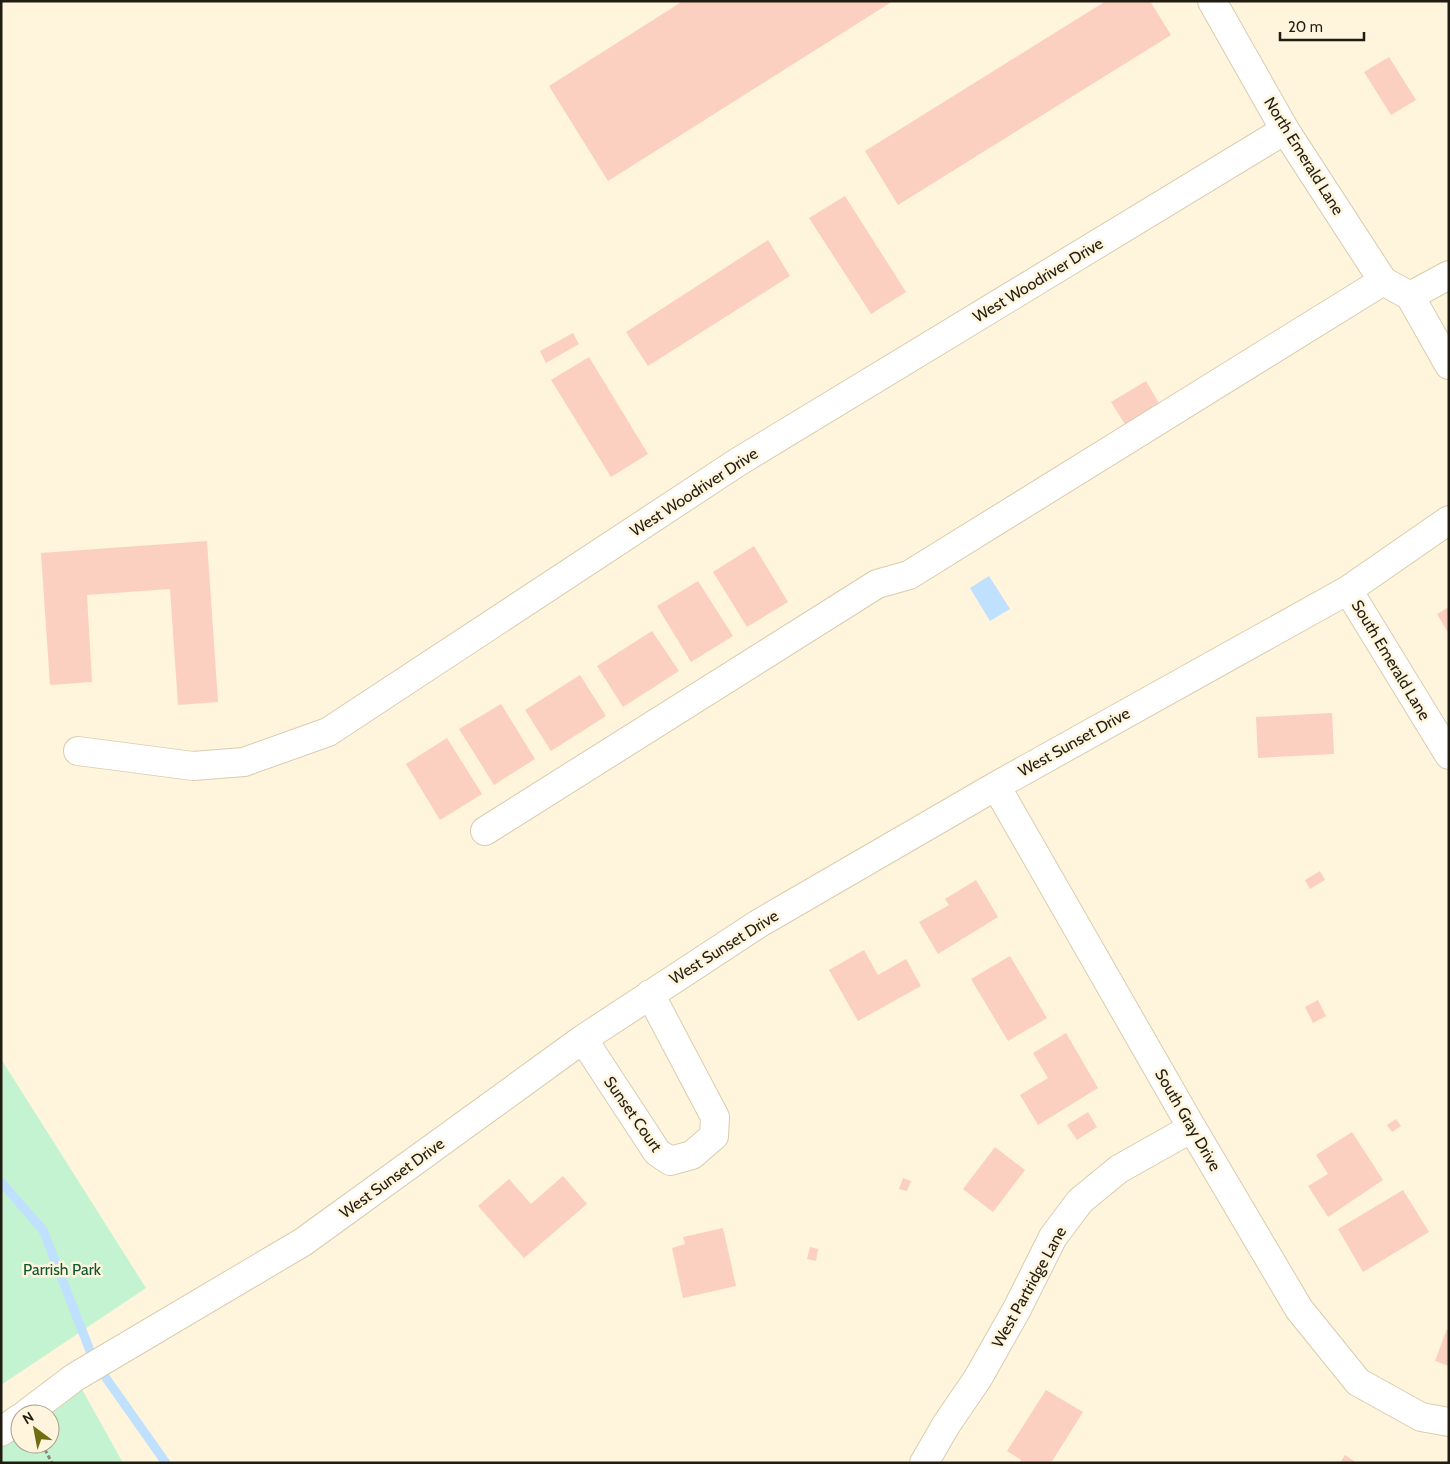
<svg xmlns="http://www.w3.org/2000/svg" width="1450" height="1464" font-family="Cabin,sans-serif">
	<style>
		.green { fill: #c4f3d2 }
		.water { fill: #bfe0fe }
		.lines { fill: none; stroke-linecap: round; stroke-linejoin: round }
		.stream { stroke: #bfe0fe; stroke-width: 9 }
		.building { fill: #fcd0c0 }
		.minor-casing { stroke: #d9ccaf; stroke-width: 30 }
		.path { stroke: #908877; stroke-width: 3; stroke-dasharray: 4 2.5; stroke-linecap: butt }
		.minor { stroke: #fff; stroke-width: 28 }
		.labels { text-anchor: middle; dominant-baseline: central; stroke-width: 5; stroke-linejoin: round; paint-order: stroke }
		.street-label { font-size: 16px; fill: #201c11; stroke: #fff4dc }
		.park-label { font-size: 16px; fill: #0c5830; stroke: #fff4dc }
	</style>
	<rect width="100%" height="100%" fill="#fff4dc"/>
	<!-- green -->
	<path class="green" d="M 1,1059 L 146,1288 L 1,1385 Z
		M 75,1377 L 123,1463 L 1,1463 L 1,1432 L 20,1418 L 20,1444 L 50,1444 L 50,1414 L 26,1414 Z"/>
	<!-- water -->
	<path class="water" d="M 989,576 L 1010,609 L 990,621 L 970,588 Z"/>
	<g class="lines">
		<!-- stream -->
		<path class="stream" d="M 1,1182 L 43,1230 L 94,1361 L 166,1463"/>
	</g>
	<!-- building -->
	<path class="building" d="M 683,1 L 893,1 L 608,181 L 549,86 Z
		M 1106,1 L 1150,1 L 1171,35 L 898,205 L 865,151 Z
		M 1389,57 L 1416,100 L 1391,115 L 1364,72 Z
		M 845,196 L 906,292 L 871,314 L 809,218 Z
		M 768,240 L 790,276 L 648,366 L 626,332 Z
		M 573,333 L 579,344 L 546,363 L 540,351 Z
		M 589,357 L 648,454 L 611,477 L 551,380 Z
		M 1146,381 L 1160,405 L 1126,426 L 1111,402 Z
		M 207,541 L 218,702 L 178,705 L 170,589 L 87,595 L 92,682 L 50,685 L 41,553 Z
		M 754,546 L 788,602 L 747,627 L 713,572 Z
		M 698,581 L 733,636 L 691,662 L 657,606 Z
		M 1449,607 L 1449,634 L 1437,614 Z
		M 652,631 L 679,671 L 623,707 L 597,666 Z
		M 580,675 L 606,716 L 551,751 L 525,710 Z
		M 501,704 L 535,759 L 494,785 L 459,729 Z
		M 1332,713 L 1334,754 L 1258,758 L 1256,717 Z
		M 447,738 L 482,794 L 440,820 L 406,764 Z
		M 1320,871 L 1325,880 L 1310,889 L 1305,880 Z
		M 976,880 L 998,917 L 938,954 L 919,922 L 949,905 L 945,899 Z
		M 864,950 L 878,975 L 906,959 L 921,986 L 858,1021 L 829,970 Z
		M 1010,956 L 1047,1018 L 1008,1041 L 971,979 Z
		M 1318,1000 L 1326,1016 L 1313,1023 L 1305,1007 Z
		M 1066,1033 L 1098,1088 L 1038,1125 L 1020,1095 L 1048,1078 L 1033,1053 Z
		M 1088,1112 L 1097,1127 L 1077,1140 L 1067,1125 Z
		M 1396,1119 L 1401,1126 L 1392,1132 L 1387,1125 Z
		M 1352,1132 L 1383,1180 L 1328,1217 L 1308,1186 L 1328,1174 L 1316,1155 Z
		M 995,1147 L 1025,1170 L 993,1212 L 963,1189 Z
		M 563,1176 L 587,1204 L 524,1258 L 478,1206 L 509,1179 L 531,1204 Z
		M 903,1178 L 911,1181 L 907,1191 L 899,1189 Z
		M 1403,1190 L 1429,1232 L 1363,1272 L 1338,1229 Z
		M 723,1228 L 736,1286 L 683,1298 L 672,1248 L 685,1244 L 683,1237 Z
		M 810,1247 L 818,1249 L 816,1261 L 807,1259 Z
		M 1447,1329 L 1449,1330 L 1449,1366 L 1435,1361 Z
		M 1046,1390 L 1083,1412 L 1051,1463 L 1020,1463 L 1021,1460 L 1007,1451 Z
		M 1345,1455 L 1357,1463 L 1340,1463 Z"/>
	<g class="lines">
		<!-- minor casing -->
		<g class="minor-casing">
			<path id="minor" d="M 1212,1 L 1285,130 L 1383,281 L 1410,296
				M 1410,296 L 1449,365
				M 1410,296 L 1449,275
				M 1348,590 L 1449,755
				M 78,751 L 193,766 L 244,762 L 328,732 L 738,462 L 1285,130
				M 996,786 L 1192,1128 L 1299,1309 L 1358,1382 L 1421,1417 L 1449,1422
				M 485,831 L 877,584 L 909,575 L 1383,281
				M 583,1039 L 657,1152 L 670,1161 L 692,1155 L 714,1136 L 715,1117 L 650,994
				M 26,1414 L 75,1377 L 303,1242 L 583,1039 L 758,924 L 996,786 L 1348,590 L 1449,520
				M 1,1432 L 20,1418
				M 924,1463 L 946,1425 L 978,1378 L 1017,1309 L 1053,1237 L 1080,1201 L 1119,1169 L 1192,1128"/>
		</g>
		<!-- path -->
		<path class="path" d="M 42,1444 L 52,1463"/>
		<!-- minor -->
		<use href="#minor" class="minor"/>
	</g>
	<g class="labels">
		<!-- street labels -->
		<g class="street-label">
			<text transform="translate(1304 156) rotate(58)">North Emerald Lane</text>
			<text transform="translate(1038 280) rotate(-31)">West Woodriver Drive</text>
			<text transform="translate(694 492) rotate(-33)">West Woodriver Drive</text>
			<text transform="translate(1391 660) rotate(59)">South Emerald Lane</text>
			<text transform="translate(1074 742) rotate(-29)">West Sunset Drive</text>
			<text transform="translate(724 947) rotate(-32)">West Sunset Drive</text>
			<text transform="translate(633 1114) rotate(55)">Sunset Court</text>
			<text transform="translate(1188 1120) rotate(60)">South Gray Drive</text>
			<text transform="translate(392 1178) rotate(-36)">West Sunset Drive</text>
			<text transform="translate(1029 1287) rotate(-61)">West Partridge Lane</text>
		</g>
		<!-- park labels -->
		<g class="park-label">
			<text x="62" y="1269">Parrish Park</text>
		</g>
	</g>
	<!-- border -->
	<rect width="1450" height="1464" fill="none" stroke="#201c11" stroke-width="5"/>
	<!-- north arrow -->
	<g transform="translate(35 1429) rotate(328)"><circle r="24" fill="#fff4dc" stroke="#a69e8b"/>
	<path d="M0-4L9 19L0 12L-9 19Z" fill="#6f6f12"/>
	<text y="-8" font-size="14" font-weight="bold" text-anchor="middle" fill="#201c11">N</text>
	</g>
	<!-- scale -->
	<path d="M1280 32v8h84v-8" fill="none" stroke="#201c11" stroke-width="2.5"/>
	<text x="1288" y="32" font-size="15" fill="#201c11" stroke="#fff4dc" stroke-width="4" paint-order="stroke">20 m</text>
</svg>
